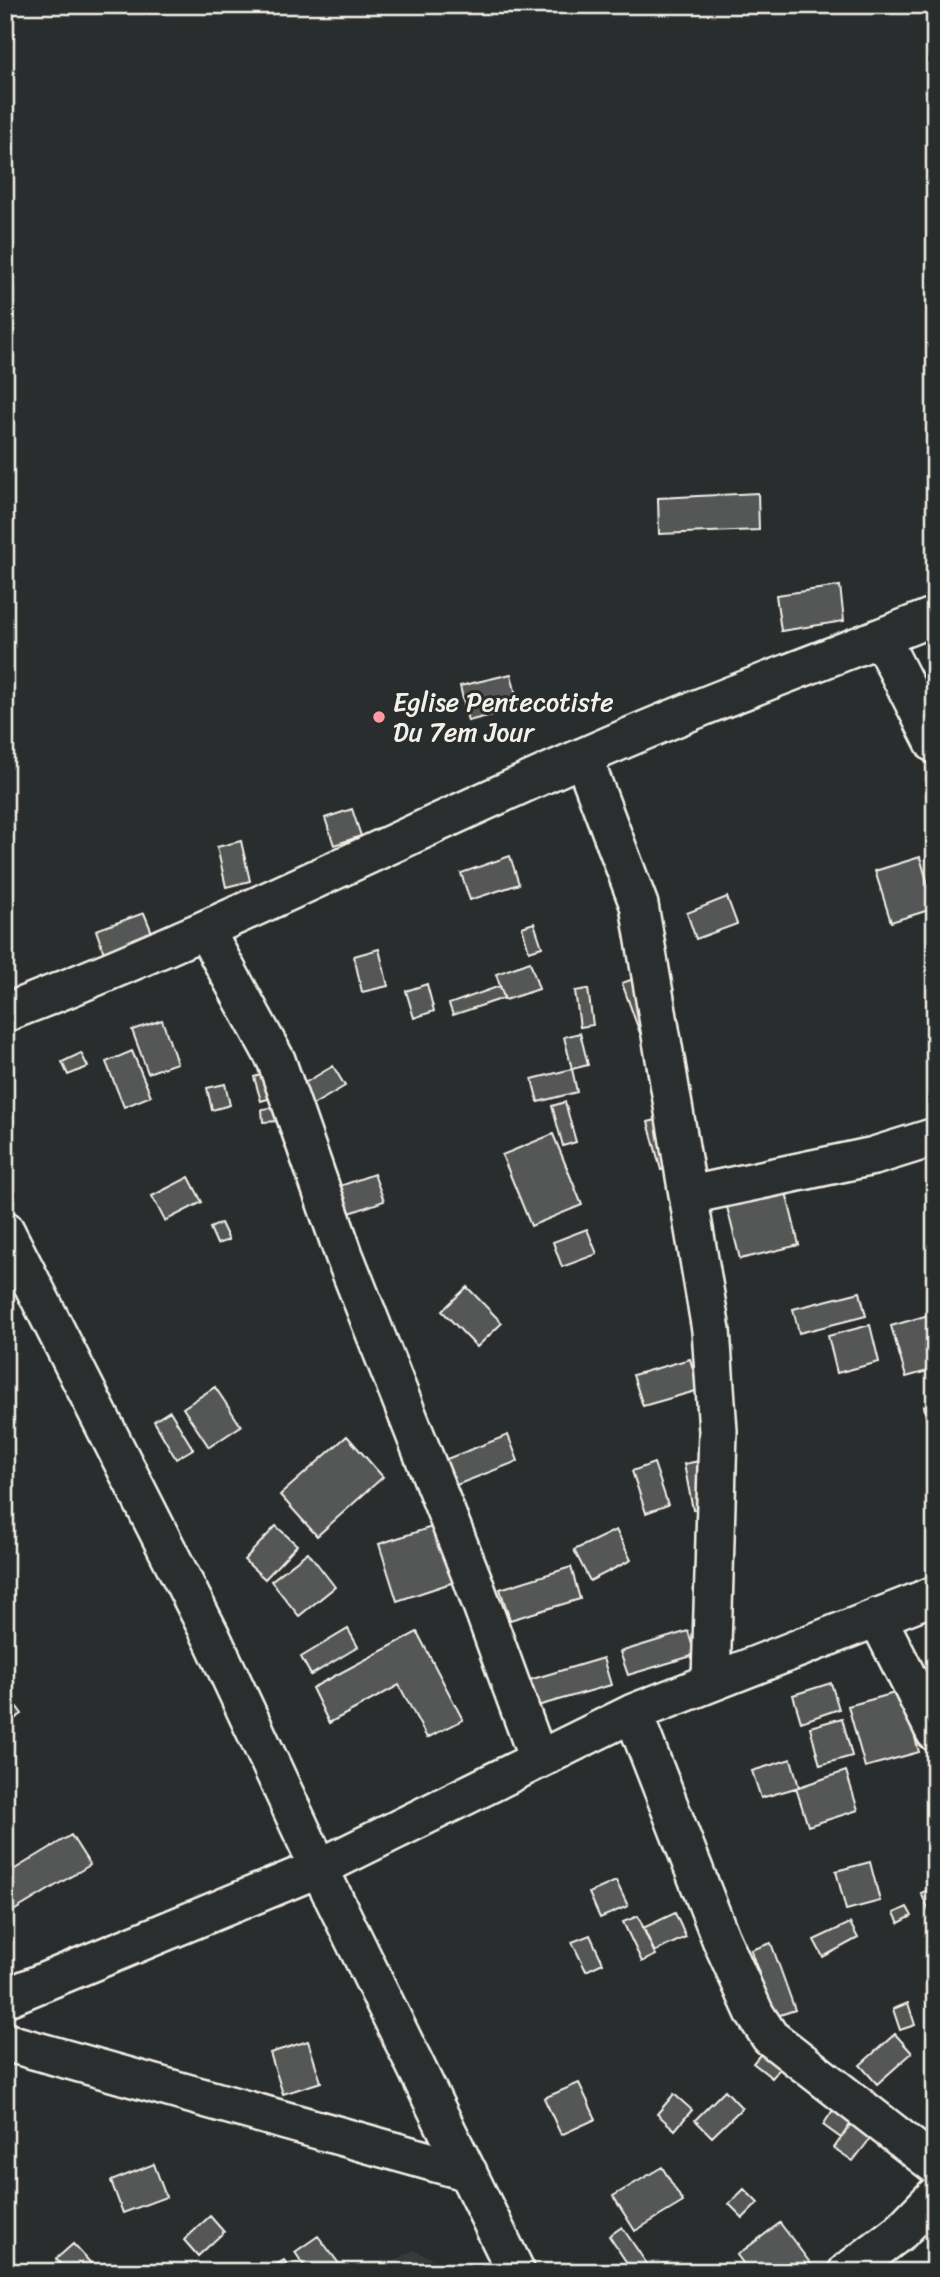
<svg xmlns="http://www.w3.org/2000/svg" width="940" height="2277" font-family="Sriracha,sans-serif">
	<style>
		.built { fill: #373a3a }
		.building { fill: #555756; stroke: #f4f1e8; stroke-width: 2 }
		.lines { fill: none; stroke-linecap: round; stroke-linejoin: round }
		.minor-casing { stroke: #f4f1e8; stroke-width: 42 }
		.minor { stroke: #2a2d2e; stroke-width: 37 }
		.poi-dot { fill: #ff9aa2; stroke: #2a2d2e; stroke-width: 2.5 }
		.labels { text-anchor: middle; dominant-baseline: central; stroke-width: 6; stroke-linejoin: round; paint-order: stroke }
		.poi-label { font-size: 26px; fill: #f4f1e8; stroke: #2a2d2e; text-anchor: start }
	</style>
	<rect width="100%" height="100%" fill="#2a2d2e"/>
	<filter id="ink" filterUnits="userSpaceOnUse"><feTurbulence type="fractalNoise" baseFrequency=".0143" numOctaves="2"/><feDisplacementMap in="SourceGraphic" scale="14" xChannelSelector="R" yChannelSelector="G"/><feConvolveMatrix kernelMatrix="1 2 1 2 8 2 1 2 1" color-interpolation-filters="sRGB"/></filter>
	<g filter="url(#ink)">
		<!-- built -->
		<path class="built" d="M 413,2250 L 450,2266 L 453,2272 L 377,2272 Z"/>
		<!-- building -->
		<path class="building" d="M 758,493 L 759,530 L 659,534 L 658,498 Z
			M 840,586 L 844,621 L 781,631 L 776,595 Z
			M 511,674 L 519,708 L 468,721 L 460,686 Z
			M 352,809 L 361,836 L 334,845 L 325,818 Z
			M 241,841 L 250,881 L 226,887 L 217,847 Z
			M 510,856 L 519,884 L 470,900 L 461,873 Z
			M 920,857 L 935,908 L 891,922 L 875,871 Z
			M 727,897 L 737,924 L 696,939 L 687,913 Z
			M 144,913 L 153,935 L 104,953 L 96,930 Z
			M 534,923 L 542,947 L 529,951 L 522,927 Z
			M 379,949 L 388,986 L 362,992 L 354,956 Z
			M 530,962 L 539,989 L 505,1000 L 496,974 Z
			M 636,978 L 656,1030 L 641,1036 L 622,983 Z
			M 427,984 L 434,1011 L 414,1018 L 406,991 Z
			M 500,986 L 504,998 L 453,1015 L 449,1004 Z
			M 588,989 L 593,1025 L 580,1027 L 575,991 Z
			M 162,1020 L 177,1063 L 148,1073 L 132,1030 Z
			M 580,1033 L 588,1065 L 572,1069 L 564,1037 Z
			M 132,1051 L 151,1096 L 124,1107 L 106,1062 Z
			M 81,1053 L 88,1067 L 68,1075 L 62,1062 Z
			M 333,1066 L 345,1086 L 309,1107 L 298,1087 Z
			M 572,1069 L 577,1092 L 538,1102 L 532,1079 Z
			M 275,1071 L 281,1095 L 261,1101 L 254,1077 Z
			M 225,1084 L 230,1105 L 212,1110 L 207,1088 Z
			M 565,1102 L 576,1142 L 563,1146 L 552,1106 Z
			M 278,1107 L 279,1121 L 263,1122 L 262,1109 Z
			M 664,1118 L 677,1166 L 661,1170 L 648,1122 Z
			M 553,1134 L 582,1205 L 531,1226 L 502,1155 Z
			M 374,1174 L 384,1201 L 347,1214 L 337,1187 Z
			M 189,1177 L 202,1202 L 165,1221 L 152,1196 Z
			M 784,1184 L 799,1245 L 740,1259 L 725,1199 Z
			M 221,1223 L 229,1240 L 217,1244 L 210,1228 Z
			M 587,1229 L 597,1254 L 562,1267 L 553,1242 Z
			M 467,1287 L 502,1323 L 477,1347 L 442,1311 Z
			M 860,1292 L 866,1316 L 799,1333 L 793,1309 Z
			M 935,1313 L 935,1369 L 906,1377 L 891,1326 Z
			M 870,1325 L 879,1362 L 837,1373 L 828,1336 Z
			M 690,1359 L 699,1390 L 643,1406 L 633,1375 Z
			M 215,1387 L 241,1426 L 209,1447 L 183,1408 Z
			M 935,1404 L 935,1458 L 934,1458 L 924,1406 Z
			M 170,1411 L 193,1449 L 176,1459 L 154,1421 Z
			M 508,1435 L 518,1461 L 454,1486 L 444,1460 Z
			M 347,1436 L 383,1477 L 317,1536 L 280,1495 Z
			M 704,1460 L 713,1507 L 693,1510 L 684,1464 Z
			M 654,1463 L 668,1505 L 646,1513 L 632,1471 Z
			M 276,1526 L 297,1545 L 265,1579 L 244,1560 Z
			M 435,1526 L 454,1582 L 397,1601 L 379,1544 Z
			M 616,1530 L 631,1560 L 590,1581 L 574,1550 Z
			M 308,1552 L 335,1587 L 299,1616 L 271,1581 Z
			M 571,1567 L 580,1599 L 510,1620 L 500,1589 Z
			M 348,1629 L 358,1647 L 311,1675 L 301,1657 Z
			M 688,1631 L 695,1655 L 628,1675 L 620,1652 Z
			M 417,1632 L 463,1720 L 427,1738 L 399,1685 L 329,1723 L 312,1688 Z
			M 603,1658 L 611,1685 L 534,1707 L 526,1681 Z
			M 831,1683 L 839,1709 L 801,1722 L 793,1695 Z
			M 5,1691 L 22,1714 L 5,1725 Z
			M 902,1691 L 919,1752 L 865,1767 L 848,1706 Z
			M 842,1718 L 852,1756 L 820,1765 L 810,1727 Z
			M 791,1759 L 799,1787 L 761,1798 L 752,1771 Z
			M 846,1771 L 858,1810 L 808,1826 L 796,1788 Z
			M 71,1835 L 90,1865 L 5,1916 L 5,1875 Z
			M 870,1862 L 880,1901 L 846,1910 L 836,1871 Z
			M 616,1881 L 628,1906 L 600,1918 L 589,1893 Z
			M 935,1887 L 935,1914 L 931,1915 L 921,1893 Z
			M 907,1907 L 912,1916 L 899,1923 L 894,1913 Z
			M 675,1913 L 686,1937 L 654,1952 L 643,1928 Z
			M 638,1916 L 656,1955 L 642,1962 L 623,1922 Z
			M 850,1923 L 858,1938 L 823,1957 L 814,1940 Z
			M 590,1935 L 603,1963 L 586,1971 L 572,1942 Z
			M 771,1943 L 795,2010 L 774,2017 L 751,1950 Z
			M 908,2003 L 915,2025 L 900,2030 L 893,2009 Z
			M 895,2034 L 912,2053 L 877,2084 L 860,2065 Z
			M 308,2041 L 321,2082 L 283,2094 L 270,2053 Z
			M 764,2050 L 783,2065 L 772,2078 L 753,2063 Z
			M 579,2083 L 596,2119 L 561,2135 L 544,2098 Z
			M 725,2090 L 742,2108 L 712,2137 L 695,2120 Z
			M 674,2094 L 692,2110 L 675,2130 L 657,2114 Z
			M 833,2110 L 851,2123 L 841,2138 L 823,2125 Z
			M 856,2117 L 876,2131 L 853,2161 L 834,2148 Z
			M 154,2164 L 166,2197 L 123,2213 L 111,2181 Z
			M 662,2167 L 683,2202 L 635,2231 L 613,2196 Z
			M 744,2189 L 758,2203 L 743,2218 L 729,2204 Z
			M 210,2216 L 224,2232 L 198,2256 L 184,2240 Z
			M 780,2223 L 811,2264 L 800,2272 L 750,2272 L 737,2255 Z
			M 622,2227 L 651,2270 L 648,2272 L 633,2272 L 609,2236 Z
			M 318,2236 L 340,2265 L 330,2272 L 308,2272 L 295,2252 Z
			M 73,2244 L 99,2272 L 68,2272 L 56,2259 Z
			M 284,2260 L 291,2272 L 274,2272 L 272,2267 Z"/>
		<g class="lines">
			<!-- minor casing -->
			<g class="minor-casing">
				<path id="minor" d="M 881,638 L 935,744
					M 583,757 L 639,905 L 711,1330 L 718,1431 L 711,1682
					M 205,930 L 276,1060 L 344,1255 L 472,1578 L 538,1759
					M 5,1013 C 201,938 389,842 581,758 C 697,706 817,663 935,616
					M 690,1195 L 874,1156 L 935,1137
					M 5,1230 L 212,1638 L 319,1868 L 516,2272
					M 877,1617 L 935,1732
					M 633,1713 L 721,1939 L 755,2014 L 770,2037 L 935,2165
					M 5,1998 L 319,1868 L 633,1713 L 935,1595
					M 5,2042 L 468,2172
					M 847,2272 L 901,2231 L 935,2196"/>
			</g>
			<!-- minor -->
			<use href="#minor" class="minor"/>
		</g>
	</g>
	<!-- markers -->
	<circle class="poi-dot" cx="379" cy="717" r="7"/>
	<g class="labels">
		<!-- poi labels -->
		<g class="poi-label">
			<text x="393" y="702">Eglise Pentecotiste<tspan x="393" dy="30">Du 7em Jour</tspan></text>
		</g>
	</g>
	<!-- margin -->
	<rect width="940" height="2277" fill="none" stroke="#2a2d2e" stroke-width="28"/>
	<rect x="14" y="14" width="912" height="2249" fill="none" stroke="#f4f1e8" stroke-width="2.5" filter="url(#ink)"/>
</svg>
